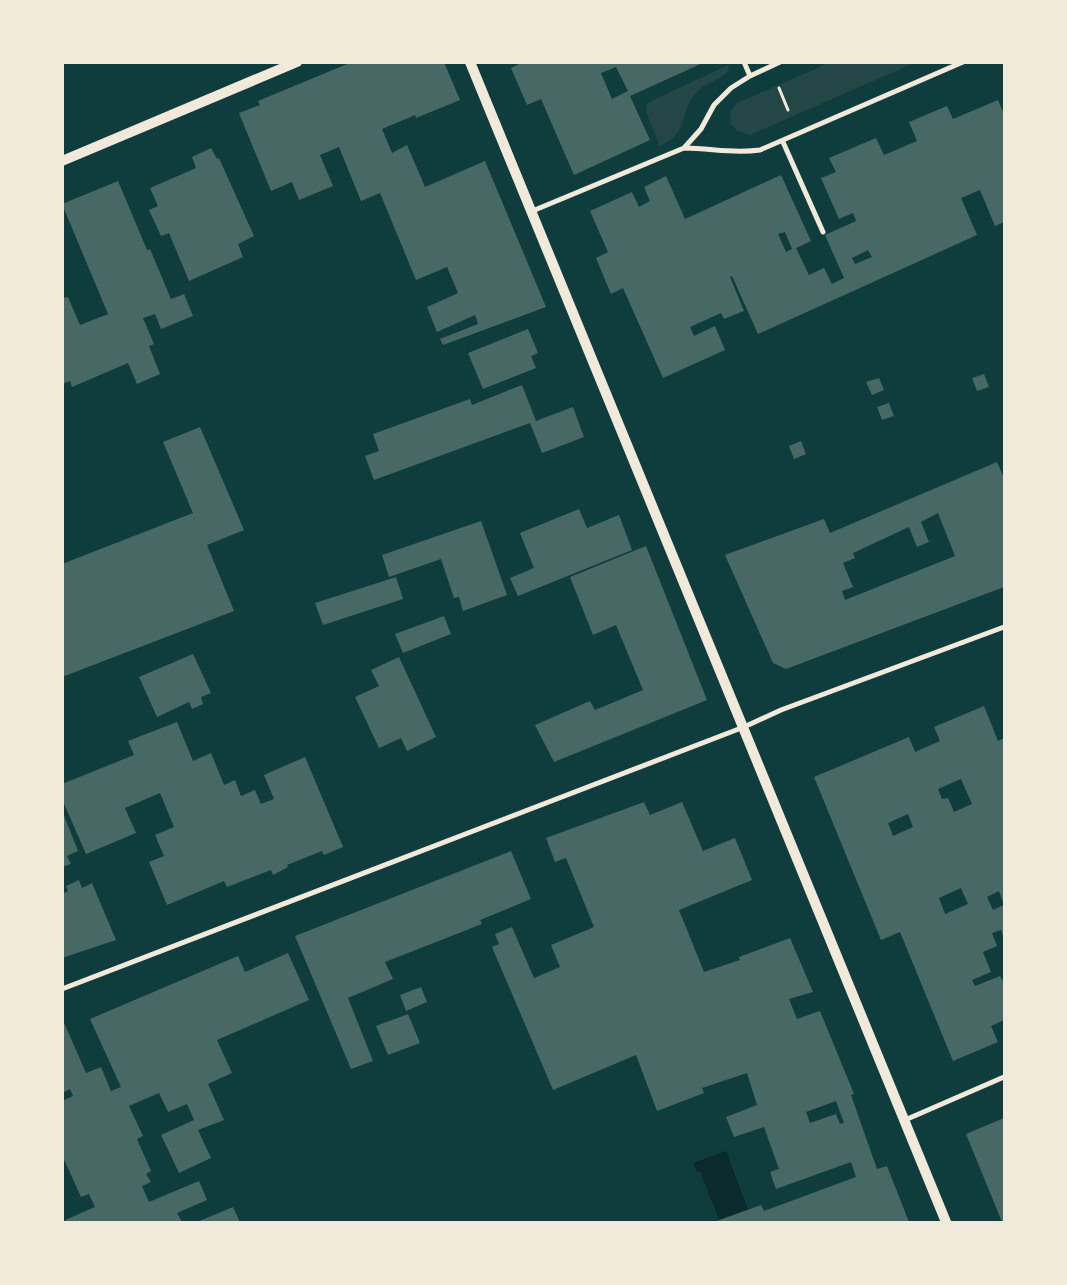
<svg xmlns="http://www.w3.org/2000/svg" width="1067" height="1285" font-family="'PT Sans Narrow',sans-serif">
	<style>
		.green { fill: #244646 }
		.water { fill: #0a2a2b }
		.building { fill: #486865; fill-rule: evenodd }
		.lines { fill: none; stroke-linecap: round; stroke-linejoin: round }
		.path { stroke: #f1e9da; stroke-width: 3 }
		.minor { stroke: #f1e9da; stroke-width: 5 }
		.secondary { stroke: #f1e9da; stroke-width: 10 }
	</style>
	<rect width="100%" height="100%" fill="#0f3d3e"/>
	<!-- green -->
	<path class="green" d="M 829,63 L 914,63 L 750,135 L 738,131 L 731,124 L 730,112 L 737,103 Z
		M 728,65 L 729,70 C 721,80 706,82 697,92 C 678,112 691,132 660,146 L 646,112 L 647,103 Z"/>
	<!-- water -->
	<path class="water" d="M 726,1151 L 748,1209 L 719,1220 L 700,1171 L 697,1172 L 693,1163 Z"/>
	<!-- building -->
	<path class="building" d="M 352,62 L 444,62 L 460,100 L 416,118 L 415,115 L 382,129 L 392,153 L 407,145 L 425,187 L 485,161 L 546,307 L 443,345 L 440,339 L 478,324 L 475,315 L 437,332 L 427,307 L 458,293 L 447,267 L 416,280 L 380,193 L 361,201 L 339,147 L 320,155 L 333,186 L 299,200 L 292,182 L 271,191 L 239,113 L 260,105 L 258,101 Z
		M 523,62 L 705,62 L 630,96 L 650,140 L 574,175 L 541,99 L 527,105 L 511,68 ZM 616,67 L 628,91 L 612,99 L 601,73 Z
		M 998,100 L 1004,114 L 1004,222 L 995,226 L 980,190 L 961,198 L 977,235 L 758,334 L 732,276 L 730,277 L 744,311 L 724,319 L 721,313 L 690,327 L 694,336 L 715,326 L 725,350 L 663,378 L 623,288 L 611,294 L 596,258 L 608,252 L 590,211 L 632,192 L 639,207 L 650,201 L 644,187 L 666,176 L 685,219 L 781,175 L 811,241 L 796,248 L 809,275 L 824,268 L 832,284 L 844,278 L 825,235 L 856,221 L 853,213 L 839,219 L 821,178 L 836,172 L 829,158 L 876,138 L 884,155 L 917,141 L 909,122 L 947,106 L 953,119 ZM 785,232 L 792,249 L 786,252 L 778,234 ZM 868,250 L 872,257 L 855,264 L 852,258 Z
		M 211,148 L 217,159 L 219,158 L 254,236 L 238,244 L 243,257 L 189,281 L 169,233 L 161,236 L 149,210 L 158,206 L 150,188 L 196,168 L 192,157 Z
		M 118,181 L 147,250 L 150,249 L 171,299 L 184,294 L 193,316 L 161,329 L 155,314 L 143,318 L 154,344 L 149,346 L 160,374 L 137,384 L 128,363 L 72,387 L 70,381 L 62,384 L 62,298 L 68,297 L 80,325 L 108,314 L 62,204 Z
		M 528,329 L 538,353 L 531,356 L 536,368 L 483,389 L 468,353 Z
		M 984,374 L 989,387 L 977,391 L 972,378 Z
		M 879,378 L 884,390 L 872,395 L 866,382 Z
		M 522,385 L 536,421 L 573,407 L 584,437 L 542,453 L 530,423 L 374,480 L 365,456 L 379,451 L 373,434 L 470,399 L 472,405 Z
		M 889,403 L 894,416 L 882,420 L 877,407 Z
		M 200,427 L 244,530 L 207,545 L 234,611 L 62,677 L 62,564 L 193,513 L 163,442 Z
		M 801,441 L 806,454 L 794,459 L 789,446 Z
		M 997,462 L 1004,478 L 1004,587 L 786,669 L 773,663 L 725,555 L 824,519 L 830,533 ZM 938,513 L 955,556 L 845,600 L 842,591 L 853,587 L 843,563 L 855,558 L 853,553 L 909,527 L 917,547 L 929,542 L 921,522 Z
		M 579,509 L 587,528 L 619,515 L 632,550 L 518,596 L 510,578 L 534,568 L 520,533 Z
		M 481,521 L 507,595 L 463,611 L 459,597 L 454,598 L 441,559 L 389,577 L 382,555 Z
		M 646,546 L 707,700 L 554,762 L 535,725 L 590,701 L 595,710 L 643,690 L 616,625 L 593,635 L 570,577 Z
		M 396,577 L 403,599 L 323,625 L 315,603 Z
		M 444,616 L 451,634 L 403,653 L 395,634 Z
		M 193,654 L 211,693 L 201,697 L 203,704 L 192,709 L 189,702 L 157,717 L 139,677 Z
		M 399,657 L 436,737 L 407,751 L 401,738 L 379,748 L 355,697 L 379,686 L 371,670 Z
		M 984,706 L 998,741 L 1004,738 L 1004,905 L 999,891 L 987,897 L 993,910 L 1004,905 L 1004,939 L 1001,930 L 992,933 L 997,946 L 983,952 L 991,972 L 972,980 L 975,986 L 1000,976 L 1004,983 L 1004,1020 L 991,1026 L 998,1042 L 953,1061 L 900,932 L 881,940 L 814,777 L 909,737 L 915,752 L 940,741 L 934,727 ZM 961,779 L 972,804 L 954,812 L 948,798 L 942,799 L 938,789 ZM 908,814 L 913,827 L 893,836 L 888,823 ZM 961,888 L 968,904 L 945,914 L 939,898 Z
		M 177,722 L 193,761 L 211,753 L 224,785 L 235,780 L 241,796 L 255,790 L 261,804 L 274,799 L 264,775 L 305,757 L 343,847 L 324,855 L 322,851 L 287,865 L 288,867 L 273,875 L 271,870 L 227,887 L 224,881 L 167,905 L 149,862 L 164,856 L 155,835 L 174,827 L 160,793 L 125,808 L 136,833 L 86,854 L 62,799 L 62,784 L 134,755 L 128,741 Z
		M 644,802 L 650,815 L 682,802 L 703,851 L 735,838 L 752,880 L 679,910 L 704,972 L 740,960 L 739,957 L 790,938 L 813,992 L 789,999 L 797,1019 L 820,1011 L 854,1094 L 851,1095 L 877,1169 L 887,1166 L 909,1222 L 714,1222 L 761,1205 L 764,1211 L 856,1177 L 851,1162 L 776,1189 L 770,1172 L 779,1169 L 764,1127 L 734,1137 L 726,1117 L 757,1105 L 747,1073 L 702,1088 L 704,1093 L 657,1111 L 636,1055 L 553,1090 L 492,947 L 499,944 L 495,934 L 512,927 L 534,978 L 560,967 L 551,945 L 594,927 L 566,858 L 555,862 L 546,838 ZM 836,1101 L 844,1123 L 840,1124 L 836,1114 L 810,1123 L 806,1112 Z
		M 63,813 L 78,851 L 67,856 L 71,864 L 62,867 Z
		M 511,851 L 531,899 L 480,920 L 482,924 L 385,962 L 393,979 L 348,998 L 373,1061 L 351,1069 L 295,936 Z
		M 79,880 L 82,888 L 92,883 L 116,940 L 62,958 L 62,894 L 68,891 L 66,886 Z
		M 288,953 L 309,1000 L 217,1040 L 232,1073 L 208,1084 L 224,1120 L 198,1130 L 211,1158 L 179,1173 L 161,1135 L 194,1120 L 187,1104 L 168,1112 L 159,1093 L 129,1106 L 143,1136 L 137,1139 L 151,1171 L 146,1174 L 151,1182 L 142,1186 L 149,1202 L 199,1181 L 207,1200 L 177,1213 L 182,1222 L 67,1222 L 65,1220 L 95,1207 L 89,1194 L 81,1197 L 62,1155 L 62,1101 L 73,1096 L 70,1089 L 62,1093 L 62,1018 L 86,1073 L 101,1067 L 111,1091 L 121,1087 L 90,1019 L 238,956 L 245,972 Z
		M 421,987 L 427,1002 L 406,1011 L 400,995 Z
		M 408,1014 L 420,1043 L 388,1055 L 376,1026 Z
		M 1004,1118 L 1004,1222 L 1002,1222 L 966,1134 Z
		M 233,1207 L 240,1222 L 197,1222 Z"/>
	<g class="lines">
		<!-- path -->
		<path class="path" d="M 779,88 L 788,110"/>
		<!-- minor -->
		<path class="minor" d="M 744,62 L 750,76
			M 780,62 L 750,76 L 731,88 L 714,105 L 701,129 L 684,148 C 711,148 732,154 760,150 L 963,62
			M 783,142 L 823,232
			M 530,212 L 684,148
			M 62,989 L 744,727 L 781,710 L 1004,627
			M 905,1120 L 1004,1077"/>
		<!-- secondary -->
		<path class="secondary" d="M 470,62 L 946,1222
			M 62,161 L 297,62"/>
	</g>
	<!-- border -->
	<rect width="1067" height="1285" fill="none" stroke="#f1e9da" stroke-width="128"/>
</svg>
